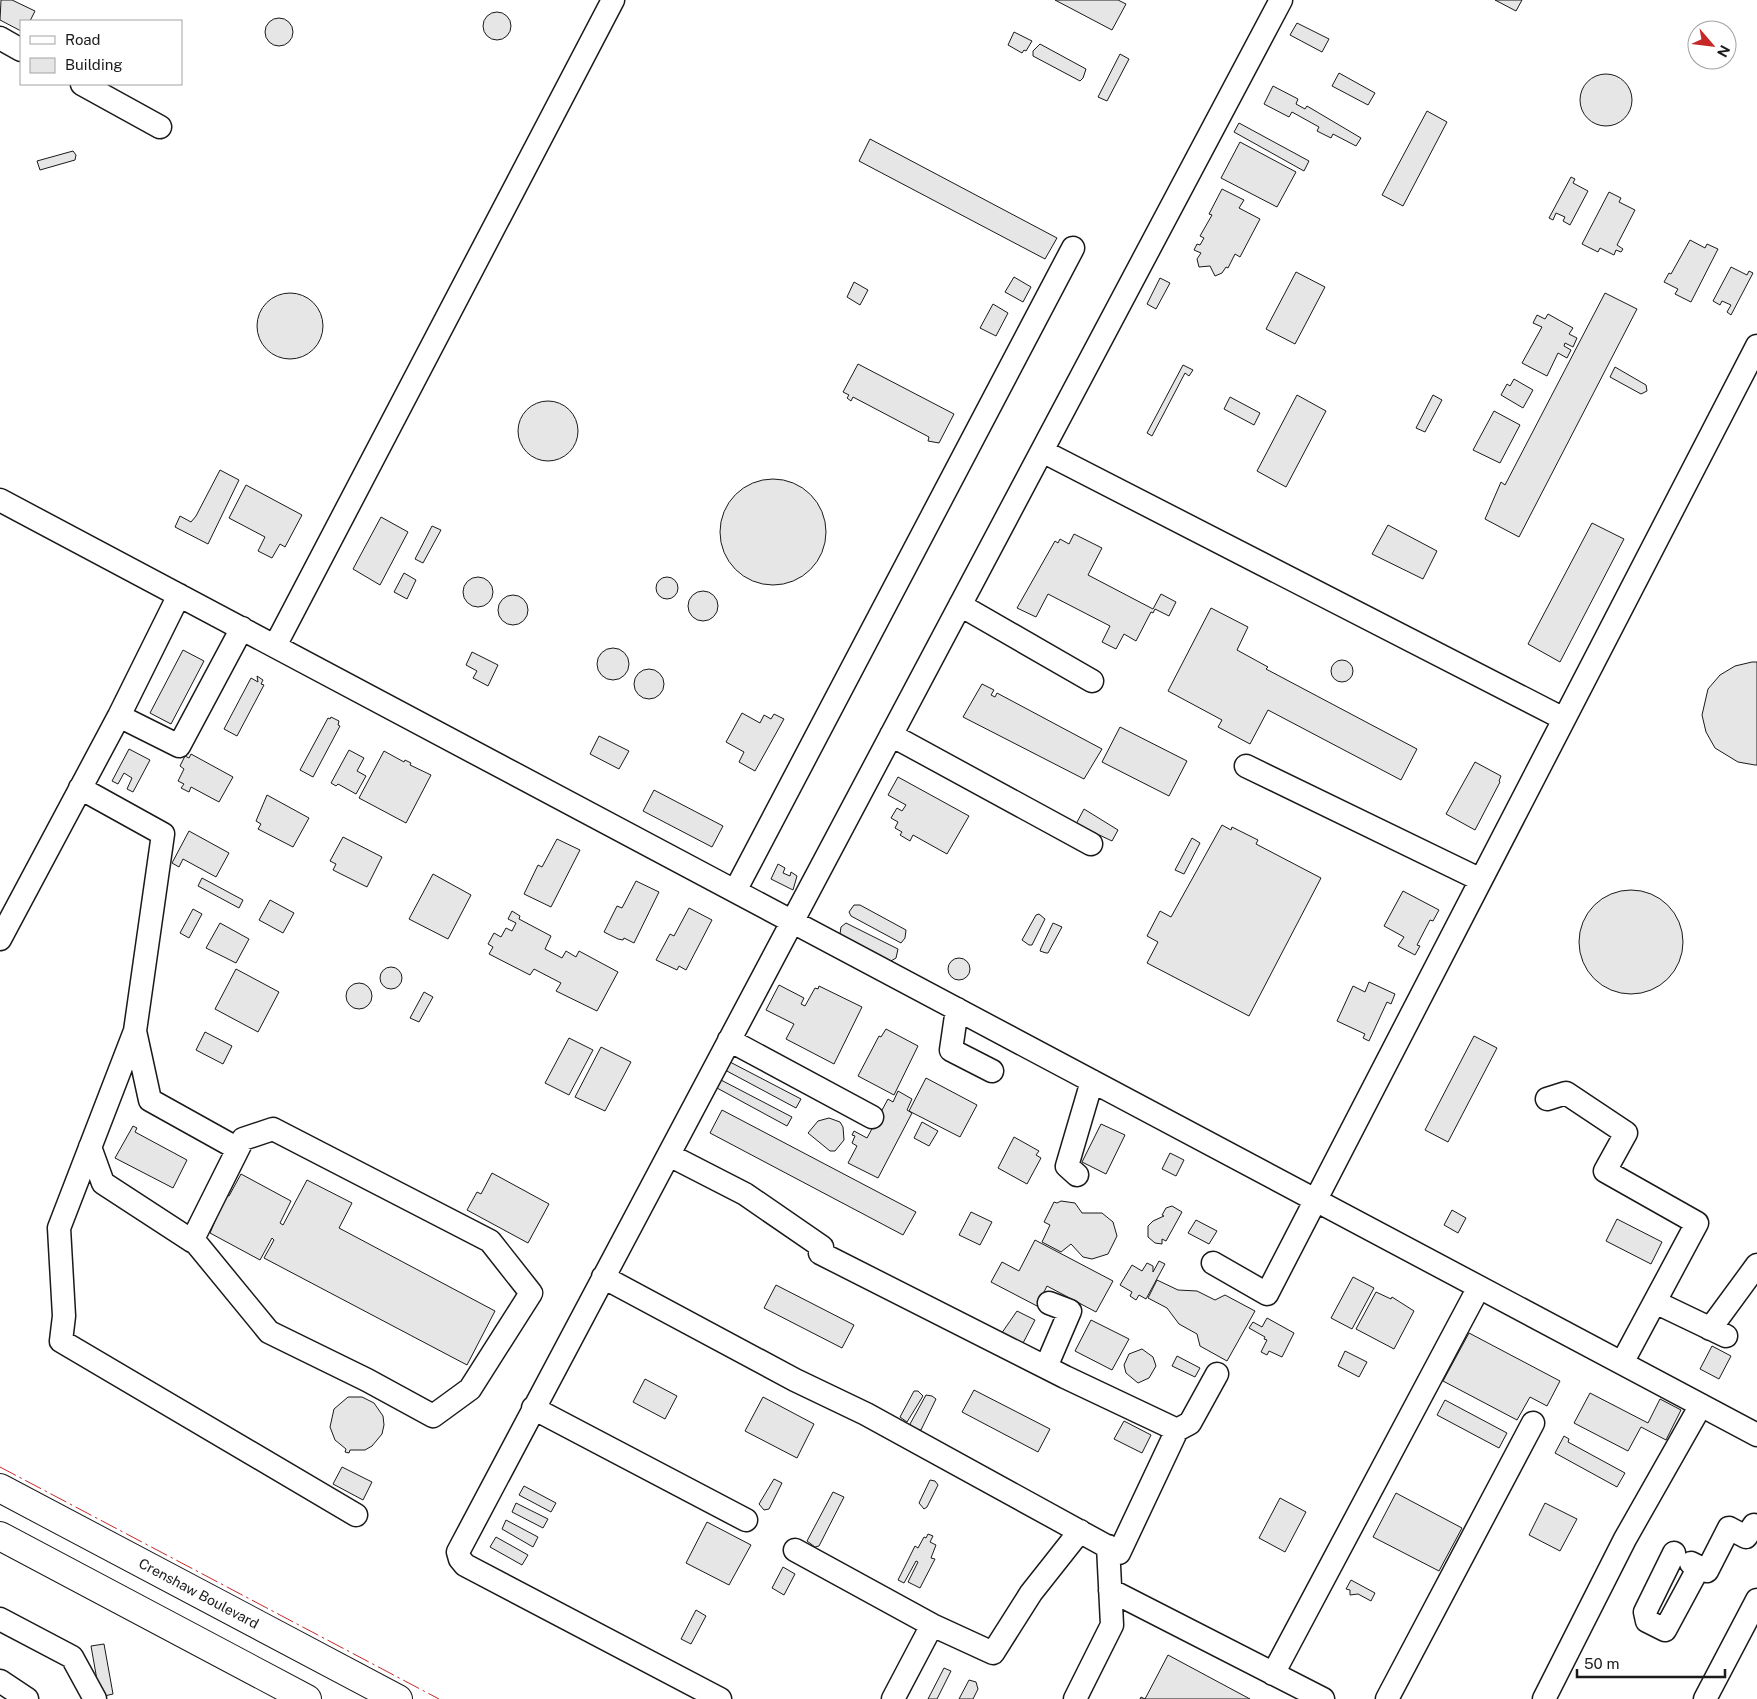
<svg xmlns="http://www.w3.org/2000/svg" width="1757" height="1699" font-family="'Public Sans',sans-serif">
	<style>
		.building { fill: #e6e6e6; stroke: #1a1a1a }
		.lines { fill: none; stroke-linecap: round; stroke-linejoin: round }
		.minor-casing { stroke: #1a1a1a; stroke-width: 25 }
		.major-casing { stroke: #1a1a1a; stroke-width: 30 }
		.minor { stroke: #fff; stroke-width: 22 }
		.major { stroke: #fff; stroke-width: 28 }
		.power { stroke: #c62828; stroke-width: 1; stroke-dasharray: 18 4 2.5 4; stroke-linecap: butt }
		.labels { text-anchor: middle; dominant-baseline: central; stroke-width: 4; stroke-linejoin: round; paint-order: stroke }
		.street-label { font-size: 14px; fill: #1a1a1a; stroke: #fff }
	</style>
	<rect width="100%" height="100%" fill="#fff"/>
	<!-- building -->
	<path class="building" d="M 1,0 L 12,0 L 35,11 L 30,21 L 21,21 L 21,31 L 0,20 Z
		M 1055,0 L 1118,0 L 1126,4 L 1112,30 Z
		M 1495,0 L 1522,0 L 1516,11 Z
		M483 26a14 14 0 1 1 28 0a14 14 0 1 1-28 0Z
		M265 32a14 14 0 1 1 28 0a14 14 0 1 1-28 0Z
		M 1297,23 L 1329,39 L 1322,52 L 1290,35 Z
		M 1014,32 L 1032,41 L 1026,51 L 1024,50 L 1022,53 L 1008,45 Z
		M 1040,44 L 1086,69 L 1083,78 L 1080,81 L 1033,56 L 1033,51 Z
		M 1120,54 L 1129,59 L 1107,101 L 1098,97 Z
		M 1339,73 L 1375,93 L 1368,105 L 1332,86 Z
		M1580 100a26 26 0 1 1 52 0a26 26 0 1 1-52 0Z
		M 1273,86 L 1298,99 L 1296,104 L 1305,109 L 1307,106 L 1361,138 L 1356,146 L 1333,134 L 1331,138 L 1317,131 L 1319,127 L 1292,112 L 1289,117 L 1264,104 Z
		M 1427,111 L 1447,122 L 1403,206 L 1382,195 Z
		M 1239,123 L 1309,161 L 1304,171 L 1234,132 Z
		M 870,139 L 1057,238 L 1045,259 L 859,161 Z
		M 1240,142 L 1296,172 L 1277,207 L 1221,178 Z
		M 73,151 L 76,155 L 75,160 L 40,170 L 37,161 Z
		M 1571,177 L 1575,179 L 1573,183 L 1588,191 L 1570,225 L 1563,221 L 1565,217 L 1556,213 L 1553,220 L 1549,218 Z
		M 1222,189 L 1244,200 L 1239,208 L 1260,219 L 1240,257 L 1235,254 L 1228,268 L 1226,267 L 1222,273 L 1215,276 L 1210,266 L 1199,267 L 1197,259 L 1201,253 L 1194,250 L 1197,244 L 1200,245 L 1204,238 L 1200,236 L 1212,215 L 1209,214 Z
		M 1609,192 L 1621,198 L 1619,202 L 1635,210 L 1617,245 L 1623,249 L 1621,252 L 1616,250 L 1614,255 L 1600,248 L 1598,252 L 1582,244 Z
		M 1690,240 L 1705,248 L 1707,244 L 1718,249 L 1691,302 L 1675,294 L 1678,289 L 1664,282 L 1669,273 L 1671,274 Z
		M 1731,267 L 1747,275 L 1749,271 L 1753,273 L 1731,315 L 1727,312 L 1731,305 L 1722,301 L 1720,305 L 1713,301 Z
		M 1296,272 L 1325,287 L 1295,344 L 1266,329 Z
		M 1014,277 L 1031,287 L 1023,302 L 1005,292 Z
		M 1160,278 L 1170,283 L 1156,309 L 1147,304 Z
		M 854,282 L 868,290 L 860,305 L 847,297 Z
		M257 326a33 33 0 1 1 66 0a33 33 0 1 1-66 0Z
		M 1605,293 L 1637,309 L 1519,537 L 1485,519 L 1501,482 L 1505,485 Z
		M 993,304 L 1008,313 L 996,336 L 980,328 Z
		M 1548,314 L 1573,328 L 1569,334 L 1577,338 L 1573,347 L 1565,343 L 1564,346 L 1571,350 L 1567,358 L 1558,353 L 1547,376 L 1522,363 L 1542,327 L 1533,323 L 1537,315 L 1545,319 Z
		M 858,364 L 954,414 L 939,443 L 928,441 L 929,437 L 853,397 L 851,401 L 847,398 L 849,395 L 843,392 Z
		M 1183,365 L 1193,370 L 1189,376 L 1185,373 L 1152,436 L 1147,433 Z
		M 1615,367 L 1646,385 L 1647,391 L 1641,394 L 1610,377 Z
		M 1514,379 L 1533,390 L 1523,408 L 1501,395 L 1507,384 L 1510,386 Z
		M 1297,395 L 1326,411 L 1286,487 L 1257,471 Z
		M 1433,395 L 1442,400 L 1425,432 L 1416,428 Z
		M 1230,397 L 1260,413 L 1254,425 L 1224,409 Z
		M518 431a30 30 0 1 1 60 0a30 30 0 1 1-60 0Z
		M 1494,411 L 1520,425 L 1500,463 L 1473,450 Z
		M 220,470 L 239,480 L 208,544 L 175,527 L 180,516 L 191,522 L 196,516 Z
		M720 532a53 53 0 1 1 106 0a53 53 0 1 1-106 0Z
		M 246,485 L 302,515 L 285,547 L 280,544 L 272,558 L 258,551 L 265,537 L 229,518 Z
		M 381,517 L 408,532 L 380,585 L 353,569 Z
		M 1592,523 L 1624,539 L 1560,662 L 1528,644 Z
		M 1388,525 L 1437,551 L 1423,579 L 1372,554 Z
		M 432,526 L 441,530 L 423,563 L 415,559 Z
		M 1074,534 L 1102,548 L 1088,575 L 1153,609 L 1161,594 L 1176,602 L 1169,616 L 1155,609 L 1153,613 L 1151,612 L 1136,641 L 1124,634 L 1116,649 L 1102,642 L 1110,626 L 1048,594 L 1036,617 L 1017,608 L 1055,541 L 1058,543 L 1060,539 L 1069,544 Z
		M 404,573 L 416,580 L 407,599 L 394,592 Z
		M463 592a15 15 0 1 1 30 0a15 15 0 1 1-30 0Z
		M656 588a11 11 0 1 1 22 0a11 11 0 1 1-22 0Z
		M688 606a15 15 0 1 1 30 0a15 15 0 1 1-30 0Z
		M498 610a15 15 0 1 1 30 0a15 15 0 1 1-30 0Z
		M 1211,608 L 1248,627 L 1237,650 L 1268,667 L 1266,669 L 1417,749 L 1401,780 L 1268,710 L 1250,744 L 1218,727 L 1222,720 L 1168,691 Z
		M597 664a16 16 0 1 1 32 0a16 16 0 1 1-32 0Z
		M 183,650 L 204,661 L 171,724 L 150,713 Z
		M 472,652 L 498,665 L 488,686 L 473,678 L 477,671 L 466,665 Z
		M1331 671a11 11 0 1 1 22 0a11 11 0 1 1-22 0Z
		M 1752,662 L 1757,662 L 1757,765 L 1755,765 L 1738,762 L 1715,748 L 1706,732 L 1702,715 L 1708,689 L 1720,675 L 1735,666 Z
		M634 684a15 15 0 1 1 30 0a15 15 0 1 1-30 0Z
		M 257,676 L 263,680 L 261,684 L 264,685 L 237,736 L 224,729 L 251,678 L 258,682 Z
		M 982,684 L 994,690 L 991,695 L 995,697 L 997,693 L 1102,749 L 1084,779 L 963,717 Z
		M 742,713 L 760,723 L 764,715 L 771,719 L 774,714 L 784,719 L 755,771 L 739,762 L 744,752 L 726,742 Z
		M 331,717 L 339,721 L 338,725 L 340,726 L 313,777 L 300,770 L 328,718 L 330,719 Z
		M 1120,727 L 1187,761 L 1169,796 L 1102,762 Z
		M 599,736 L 629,751 L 619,769 L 590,754 Z
		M 129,749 L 150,760 L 133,792 L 127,789 L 132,778 L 124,773 L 118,784 L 112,781 Z
		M 349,750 L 364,758 L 357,771 L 366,776 L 356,794 L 338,784 L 336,786 L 331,783 Z
		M 384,751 L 404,762 L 405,760 L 411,763 L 410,765 L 431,775 L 406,823 L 359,798 Z
		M 191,754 L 233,777 L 219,802 L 191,787 L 189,792 L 181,788 L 184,784 L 178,781 L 184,769 L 180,766 L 185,756 L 189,758 Z
		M 1475,762 L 1501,776 L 1499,781 L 1500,782 L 1475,830 L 1446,814 Z
		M 898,777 L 969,816 L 947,854 L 913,835 L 910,841 L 900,835 L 902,832 L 895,828 L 898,822 L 891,818 L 897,808 L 902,811 L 906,805 L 888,795 Z
		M 654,790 L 723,826 L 712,847 L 643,811 Z
		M 267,795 L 309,818 L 293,847 L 258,829 L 261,824 L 256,821 Z
		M 1084,809 L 1118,830 L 1112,841 L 1076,824 Z
		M 1222,825 L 1231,830 L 1232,827 L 1258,840 L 1256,844 L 1321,878 L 1249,1016 L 1147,963 L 1158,942 L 1147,936 L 1160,911 L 1171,917 Z
		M 189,831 L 229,853 L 216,877 L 183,859 L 179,867 L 172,863 Z
		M 343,837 L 382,857 L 367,887 L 333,870 L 336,864 L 330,861 Z
		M 1192,838 L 1200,843 L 1184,874 L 1175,870 Z
		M 557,839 L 580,850 L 551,907 L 524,894 L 538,865 L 542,867 Z
		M 778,864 L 785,868 L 783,873 L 790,876 L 791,872 L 797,876 L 793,890 L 771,879 Z
		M 433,874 L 471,895 L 448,939 L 409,919 Z
		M 202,878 L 243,900 L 239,908 L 198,886 Z
		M 636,881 L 659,892 L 634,943 L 624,938 L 623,940 L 618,939 L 604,932 L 617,906 L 622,908 Z
		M1579 942a52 52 0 1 1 104 0a52 52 0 1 1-104 0Z
		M 1403,891 L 1439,910 L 1433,921 L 1430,920 L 1417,945 L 1420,946 L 1415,955 L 1398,946 L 1404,937 L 1384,926 Z
		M 270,900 L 294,913 L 283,933 L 259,920 Z
		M 854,905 L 860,905 L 906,930 L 905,938 L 901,943 L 851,916 L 849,912 Z
		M 689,908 L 712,920 L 686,970 L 679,966 L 677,970 L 656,960 L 670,934 L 674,936 Z
		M 193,909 L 202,914 L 189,938 L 180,933 Z
		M 512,911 L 520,916 L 519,919 L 551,936 L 545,949 L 562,958 L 566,951 L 576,957 L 579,951 L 618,972 L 597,1011 L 556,991 L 561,983 L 534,969 L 530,975 L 489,954 L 493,947 L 488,944 L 494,933 L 501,937 L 506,928 L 512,931 L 516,923 L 508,919 Z
		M 1039,914 L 1045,919 L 1032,945 L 1029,945 L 1022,940 L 1036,915 Z
		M 220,923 L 249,939 L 236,963 L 206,948 Z
		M 846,923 L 898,949 L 896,958 L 891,961 L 840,934 L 841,927 Z
		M 1053,923 L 1062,927 L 1048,953 L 1046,953 L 1040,951 L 1041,948 Z
		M948 969a11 11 0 1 1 22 0a11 11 0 1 1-22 0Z
		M380 978a11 11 0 1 1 22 0a11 11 0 1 1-22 0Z
		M 236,969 L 279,992 L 258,1032 L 215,1009 Z
		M 1369,982 L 1395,994 L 1391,1004 L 1387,1002 L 1369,1041 L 1363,1038 L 1365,1034 L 1337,1021 L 1353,986 L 1365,992 Z
		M346 996a13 13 0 1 1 26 0a13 13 0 1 1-26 0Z
		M 779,985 L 804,998 L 801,1004 L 805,1006 L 815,988 L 818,989 L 819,986 L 862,1007 L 834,1064 L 786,1039 L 794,1024 L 766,1010 Z
		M 424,992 L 433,997 L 419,1022 L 410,1018 Z
		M 886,1029 L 918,1046 L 894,1095 L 858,1076 L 879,1036 L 881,1037 Z
		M 205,1032 L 232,1046 L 223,1064 L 196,1050 Z
		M 1474,1036 L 1497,1048 L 1448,1142 L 1425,1130 Z
		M 569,1038 L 593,1050 L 569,1095 L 545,1083 Z
		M 601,1047 L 631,1062 L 605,1111 L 575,1097 Z
		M 730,1062 L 801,1099 L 796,1108 L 725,1070 Z
		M 926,1078 L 977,1105 L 960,1137 L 909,1111 Z
		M 721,1080 L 792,1117 L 787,1126 L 717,1088 Z
		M 898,1091 L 912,1099 L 907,1110 L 912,1113 L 878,1178 L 848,1163 L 857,1146 L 852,1143 L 855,1136 L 852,1135 L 854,1131 L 867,1138 L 888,1099 L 893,1102 Z
		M 722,1110 L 916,1212 L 903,1235 L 710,1133 Z
		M 829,1118 L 840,1122 L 843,1127 L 844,1140 L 835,1151 L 830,1151 L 808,1133 L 818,1121 Z
		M 922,1122 L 938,1131 L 929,1146 L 914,1138 Z
		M 1101,1124 L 1125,1135 L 1106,1174 L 1082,1162 Z
		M 133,1126 L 137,1128 L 135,1132 L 187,1160 L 173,1188 L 115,1158 Z
		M 1014,1137 L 1039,1151 L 1036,1155 L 1041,1158 L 1027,1184 L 998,1168 Z
		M 1170,1153 L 1184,1160 L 1176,1176 L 1162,1169 Z
		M 492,1173 L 549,1204 L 528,1243 L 467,1210 L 477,1192 L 481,1194 Z
		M 241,1174 L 291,1201 L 280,1223 L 283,1225 L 307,1180 L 352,1203 L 339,1228 L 495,1311 L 467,1365 L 264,1258 L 274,1240 L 272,1238 L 260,1260 L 210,1233 L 226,1195 L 229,1196 Z
		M 1061,1201 L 1075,1203 L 1082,1213 L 1102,1213 L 1113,1222 L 1117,1236 L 1108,1254 L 1092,1259 L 1083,1257 L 1071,1244 L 1061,1252 L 1042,1242 L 1050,1225 L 1044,1222 L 1054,1202 L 1057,1203 Z
		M 1172,1206 L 1182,1212 L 1166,1241 L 1162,1239 L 1162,1244 L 1155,1243 L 1148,1237 L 1148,1226 L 1153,1221 L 1164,1216 L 1162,1215 L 1166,1208 Z
		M 1452,1210 L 1466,1218 L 1458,1233 L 1444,1225 Z
		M 971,1212 L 992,1222 L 980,1245 L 959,1235 Z
		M 1617,1219 L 1662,1242 L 1651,1264 L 1606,1241 Z
		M 1196,1220 L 1217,1231 L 1209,1244 L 1188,1233 Z
		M 1035,1240 L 1113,1281 L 1096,1312 L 1047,1286 L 1037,1306 L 991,1282 L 1002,1262 L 1019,1271 Z
		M 1159,1261 L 1165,1264 L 1146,1299 L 1139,1295 L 1136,1300 L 1130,1296 L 1132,1292 L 1120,1285 L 1132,1265 L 1142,1271 L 1147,1263 L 1153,1266 L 1153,1272 Z
		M 1353,1277 L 1374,1288 L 1352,1329 L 1331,1318 Z
		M 1157,1280 L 1178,1290 L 1197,1291 L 1215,1300 L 1225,1295 L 1255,1311 L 1227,1361 L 1200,1346 L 1197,1334 L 1179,1324 L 1167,1308 L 1148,1298 Z
		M 776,1285 L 854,1325 L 842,1348 L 764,1308 Z
		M 1376,1292 L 1391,1299 L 1392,1297 L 1414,1311 L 1394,1349 L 1356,1329 Z
		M 1017,1311 L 1035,1320 L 1022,1345 L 999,1337 Z
		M 1267,1318 L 1294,1333 L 1282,1357 L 1269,1351 L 1267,1355 L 1261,1352 L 1267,1340 L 1264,1339 L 1265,1337 L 1249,1328 L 1253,1322 L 1262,1327 Z
		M 1091,1320 L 1129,1339 L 1112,1370 L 1075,1351 Z
		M 1469,1333 L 1560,1381 L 1547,1406 L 1530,1397 L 1517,1420 L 1443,1381 Z
		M 1712,1346 L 1731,1356 L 1719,1379 L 1700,1369 Z
		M 1142,1349 L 1153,1357 L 1156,1366 L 1149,1378 L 1138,1383 L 1126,1373 L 1124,1365 L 1129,1354 Z
		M 1345,1351 L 1367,1362 L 1359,1377 L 1338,1366 Z
		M 1177,1356 L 1200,1368 L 1195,1377 L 1172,1366 Z
		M 645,1379 L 677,1396 L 665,1419 L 633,1402 Z
		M 974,1390 L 1050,1429 L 1038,1452 L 962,1412 Z
		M 914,1391 L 918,1391 L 923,1396 L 907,1422 L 900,1417 Z
		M 1590,1393 L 1648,1423 L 1660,1399 L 1681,1410 L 1666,1440 L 1641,1427 L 1628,1451 L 1574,1423 Z
		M 926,1395 L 932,1396 L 936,1399 L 921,1430 L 916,1430 L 910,1424 Z
		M 348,1397 L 362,1397 L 374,1403 L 383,1416 L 384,1425 L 382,1434 L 372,1446 L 365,1450 L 350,1450 L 349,1453 L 345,1452 L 346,1449 L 335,1440 L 330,1427 L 334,1409 Z
		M 763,1397 L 814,1424 L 797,1458 L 745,1431 Z
		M 1445,1400 L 1507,1433 L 1499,1448 L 1437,1415 Z
		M 1124,1421 L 1151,1435 L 1142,1453 L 1114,1439 Z
		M 1564,1436 L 1569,1439 L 1568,1442 L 1625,1473 L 1617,1487 L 1555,1453 Z
		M 342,1467 L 372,1482 L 363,1500 L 333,1484 Z
		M 774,1479 L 782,1483 L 769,1509 L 764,1510 L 759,1504 Z
		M 930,1480 L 935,1481 L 938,1485 L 927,1507 L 924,1509 L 919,1503 Z
		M 524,1486 L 556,1503 L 551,1512 L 519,1495 Z
		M 833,1492 L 844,1497 L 819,1546 L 815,1547 L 807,1541 Z
		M 1396,1493 L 1462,1528 L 1439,1571 L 1373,1537 Z
		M 1280,1498 L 1306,1512 L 1285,1552 L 1259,1538 Z
		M 516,1503 L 548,1519 L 543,1528 L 512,1512 Z
		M 1545,1503 L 1577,1519 L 1560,1551 L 1529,1535 Z
		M 506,1520 L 538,1537 L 533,1547 L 502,1529 Z
		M 707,1522 L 751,1545 L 729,1585 L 686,1563 Z
		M 928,1534 L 933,1536 L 930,1542 L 936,1545 L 931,1558 L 935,1559 L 920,1588 L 908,1582 L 918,1562 L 916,1561 L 904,1583 L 898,1580 L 915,1546 L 918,1548 L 924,1537 L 926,1538 Z
		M 496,1537 L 528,1555 L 522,1565 L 490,1547 Z
		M 783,1567 L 795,1574 L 784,1595 L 772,1588 Z
		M 1351,1580 L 1375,1593 L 1371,1601 L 1358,1594 L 1350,1595 L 1350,1590 L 1346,1589 Z
		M 696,1610 L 706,1616 L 691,1644 L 681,1639 Z
		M 104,1644 L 113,1694 L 100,1697 L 91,1646 Z
		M 1168,1655 L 1250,1699 L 1140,1699 L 1141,1697 L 1145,1699 Z
		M 944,1668 L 951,1671 L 937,1699 L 928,1699 Z
		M 969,1680 L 976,1682 L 978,1689 L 973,1699 L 959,1699 Z"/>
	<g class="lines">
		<!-- minor casing -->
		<g class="minor-casing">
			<path id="minor" d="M 0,38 L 21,50
				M 82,84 L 160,127
				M 1042,451 L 1564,719
				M 0,500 L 1757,1435
				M 960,605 L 1092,681
				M 275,646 L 613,0
				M 119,716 L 179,746 L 242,628
				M 891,735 L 1091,844
				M 1246,766 L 1481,880
				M 80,788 L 163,834 L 135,1031 L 59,1228 L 64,1316 L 61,1341 L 356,1515
				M 735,891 L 1073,248
				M 0,939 L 119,716 L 179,595
				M 957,1009 L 951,1050 L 992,1071
				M 135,1031 L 150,1100 L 238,1149
				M 729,1040 L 872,1117
				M 1547,1099 L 1566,1093 L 1626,1133 L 1605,1171 L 1697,1223 L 1622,1363
				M 90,1147 L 103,1183 L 192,1241 L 196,1243 L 269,1332 L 367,1380 L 433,1416 L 470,1389 L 531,1293 L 490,1241 L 273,1129 L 243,1139 L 192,1241
				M 669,1155 L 745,1194 L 822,1247 L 820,1253 L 1065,1377 L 1177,1430
				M 1077,1175 L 1067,1166 L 1092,1081
				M 1213,1263 L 1267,1294 L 1757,346
				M 603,1277 L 795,1380 L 866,1414 L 1119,1553 L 1177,1430 L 1190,1423 L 1217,1374
				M 1655,1302 L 1726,1336
				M 1710,1329 L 1757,1265
				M 1046,1367 L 1070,1311 L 1049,1303
				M 533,1408 L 746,1520
				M 795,1550 L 932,1625 L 993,1653 L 1031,1593 L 1080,1531
				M 1674,1553 L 1645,1612 L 1647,1621 L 1665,1630 L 1699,1567
				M 1691,1563 L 1707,1571 L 1729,1528 L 1746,1537 L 1754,1525 L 1757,1527
				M 1110,1590 L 1323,1699
				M 0,1619 L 72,1657 L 95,1699
				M 1273,1674 L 1479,1287
				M 0,1681 L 27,1699
				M 720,1699 L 465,1565 L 460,1559 L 458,1552 L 1281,0
				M 893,1699 L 932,1625
				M 1075,1699 L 1112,1625 L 1108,1546
				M 1387,1699 L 1533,1423
				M 1544,1699 L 1625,1539 L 1701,1405
				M 1705,1699 L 1757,1600"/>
		</g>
		<!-- major casing -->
		<g class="major-casing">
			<g id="major">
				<path id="s1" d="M 0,1488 L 398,1699"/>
				<path d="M 0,1536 L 307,1699"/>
			</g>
		</g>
		<!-- minor -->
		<use href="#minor" class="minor"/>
		<!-- major -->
		<use href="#major" class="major"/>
		<!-- power -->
		<path class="power" d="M 0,1467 L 439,1699"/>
	</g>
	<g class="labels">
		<!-- street labels -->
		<g class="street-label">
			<text stroke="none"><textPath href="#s1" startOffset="225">Crenshaw Boulevard</textPath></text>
		</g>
	</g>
	<!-- legend -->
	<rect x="20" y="20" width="162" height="65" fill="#ffffff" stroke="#a3a3a3"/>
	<rect x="30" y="36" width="25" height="8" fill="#ffffff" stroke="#a3a3a3"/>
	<text x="65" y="45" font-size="15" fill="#1a1a1a">Road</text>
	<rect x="30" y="58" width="25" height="15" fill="#e6e6e6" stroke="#a3a3a3"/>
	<text x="65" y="70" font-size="15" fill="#1a1a1a">Building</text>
	<!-- north arrow -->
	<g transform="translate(1712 45) rotate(118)"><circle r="24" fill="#ffffff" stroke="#a3a3a3"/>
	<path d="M0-4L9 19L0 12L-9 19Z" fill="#c62828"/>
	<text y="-8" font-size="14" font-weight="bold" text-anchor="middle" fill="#1a1a1a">N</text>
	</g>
	<!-- scale -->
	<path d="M1577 1669v8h148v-8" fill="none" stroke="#1a1a1a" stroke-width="2.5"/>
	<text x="1584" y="1669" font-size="15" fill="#1a1a1a" stroke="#ffffff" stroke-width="4" paint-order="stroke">50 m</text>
</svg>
